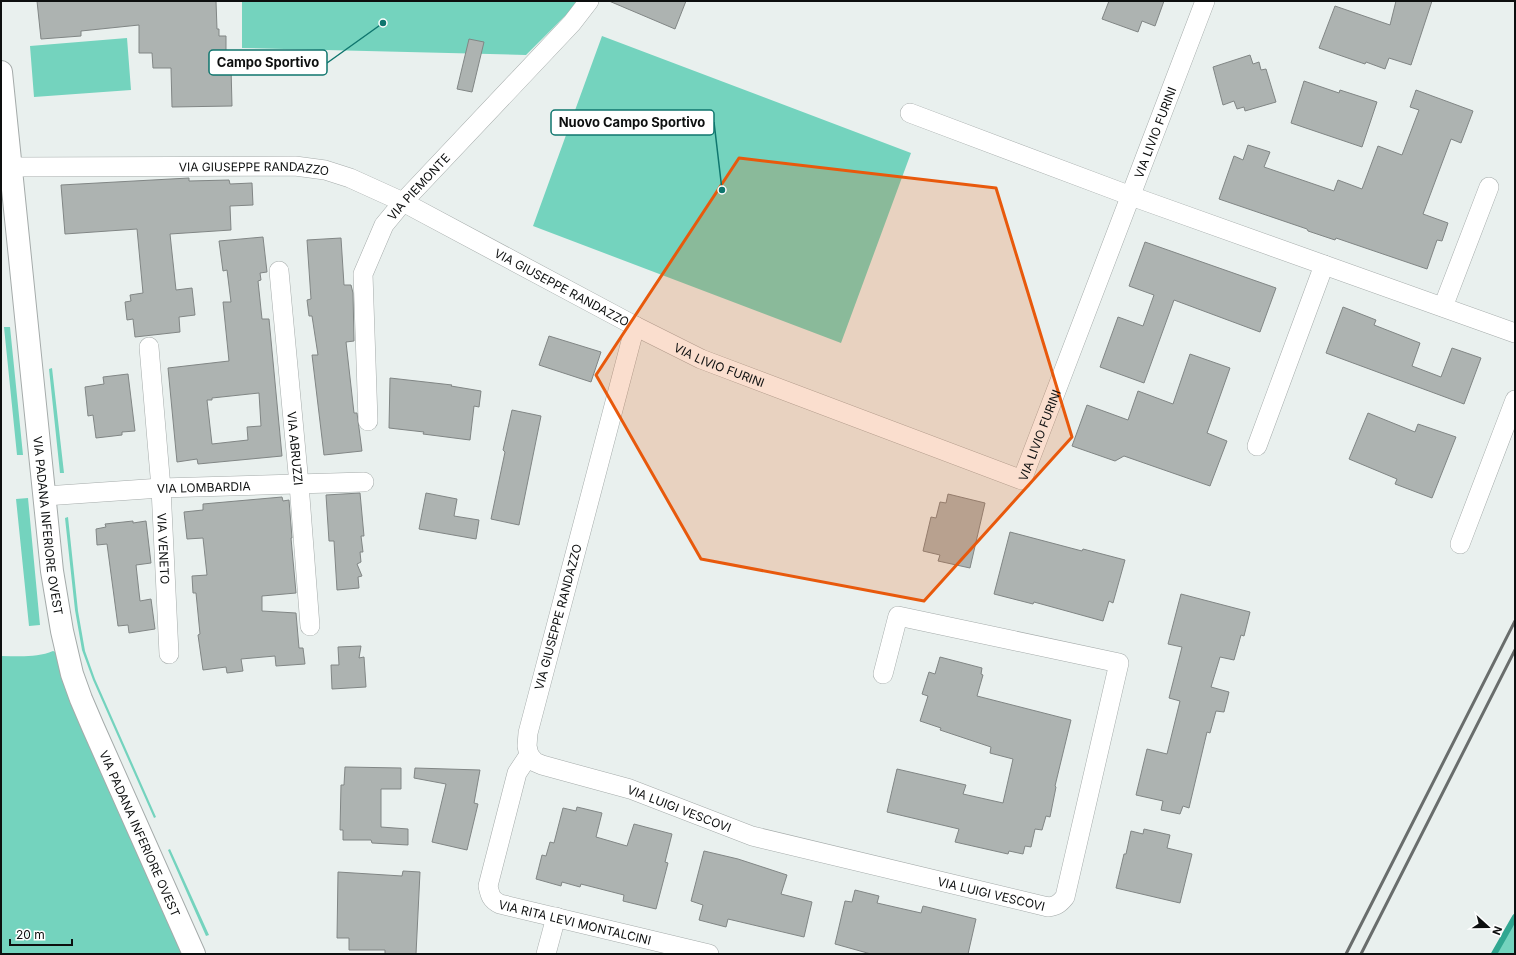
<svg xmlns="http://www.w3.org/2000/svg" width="1516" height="955" font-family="Inter,sans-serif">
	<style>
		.green { fill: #74d3be }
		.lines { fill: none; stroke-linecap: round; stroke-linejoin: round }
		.stream { stroke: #31a791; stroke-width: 6 }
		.building { fill: #adb3b1; stroke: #818685; fill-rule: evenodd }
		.minor-casing { stroke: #a5abaa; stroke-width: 20 }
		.tertiary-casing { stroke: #a5abaa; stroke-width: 24 }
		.minor { stroke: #fff; stroke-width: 19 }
		.tertiary { stroke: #fff; stroke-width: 22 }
		.rail { stroke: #696d6c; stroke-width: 3 }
		.marked { fill: #e8590c; fill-opacity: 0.2; stroke: #e8590c; stroke-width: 3; stroke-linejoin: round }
		.labels { text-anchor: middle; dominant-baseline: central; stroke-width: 3.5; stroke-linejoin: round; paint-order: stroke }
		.street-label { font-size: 12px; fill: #0d0f0f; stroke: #fff }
		.leader { fill: none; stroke: #0f766e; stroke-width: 1.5 }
		.callout-dot { fill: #0f766e; stroke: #fff; stroke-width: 1.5 }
		.callout { fill: #fff; stroke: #0f766e; stroke-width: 1.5 }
		.callout-label { font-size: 13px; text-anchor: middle; font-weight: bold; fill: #0d0f0f }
	</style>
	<rect width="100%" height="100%" fill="#e9f0ee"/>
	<!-- green -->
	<path class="green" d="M 242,1 L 580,1 L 526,55 L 242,48 Z
		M 602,36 L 911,153 L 841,343 L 533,226 Z
		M 127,38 L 131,90 L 34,97 L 30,46 Z
		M 4,327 L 10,327 L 23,455 L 17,455 Z
		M 52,368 L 64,473 L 60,473 L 49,369 Z
		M 28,498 L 40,625 L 29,626 L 16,499 Z
		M 68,517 L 78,611 L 85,651 L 95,679 L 156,817 L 154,818 L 93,680 L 82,650 L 75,610 L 65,518 Z
		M 53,651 L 58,653 L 183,954 L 1,954 L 1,656 C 18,656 37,658 53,651 Z
		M 170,849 L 209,935 L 206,936 L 168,850 Z
		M 1515,917 L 1515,954 L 1494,954 Z"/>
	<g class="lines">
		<!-- stream -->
		<path class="stream" d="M 1494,954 L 1515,917"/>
	</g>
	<!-- building -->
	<path class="building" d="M 37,1 L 216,1 L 217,29 L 219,29 L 219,36 L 226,36 L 226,67 L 231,67 L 232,106 L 172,107 L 171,68 L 153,68 L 152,53 L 139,53 L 139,25 L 81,31 L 81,36 L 41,39 Z
		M 609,1 L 686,1 L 675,29 Z
		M 1109,1 L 1164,1 L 1155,26 L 1142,21 L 1138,32 L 1102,19 Z
		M 1396,1 L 1432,1 L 1411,65 L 1389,58 L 1385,69 L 1366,62 L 1365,64 L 1319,48 L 1335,6 L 1390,25 Z
		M 469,39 L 484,42 L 472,92 L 457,89 Z
		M 1250,55 L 1253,64 L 1259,62 L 1261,70 L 1266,69 L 1276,102 L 1245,111 L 1244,107 L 1237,109 L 1234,101 L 1223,105 L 1213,67 Z
		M 1304,81 L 1339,93 L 1340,90 L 1377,102 L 1362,147 L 1291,123 Z
		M 1416,90 L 1473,111 L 1461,143 L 1451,139 L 1423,214 L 1448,223 L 1442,241 L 1437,240 L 1427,269 L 1336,238 L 1335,240 L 1308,231 L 1307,229 L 1219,199 L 1234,156 L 1243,160 L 1248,145 L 1270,152 L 1264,167 L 1334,191 L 1338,180 L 1362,189 L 1378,146 L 1402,155 L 1419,110 L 1410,107 Z
		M 189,178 L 189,181 L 229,180 L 230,184 L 252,183 L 253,205 L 230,206 L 231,230 L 170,234 L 176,290 L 192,288 L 195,315 L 179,317 L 180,332 L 135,337 L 133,319 L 127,320 L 125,302 L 131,301 L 130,295 L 143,293 L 137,229 L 65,234 L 61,185 Z
		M 263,237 L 267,272 L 260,273 L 261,280 L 258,281 L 262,319 L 269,319 L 282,456 L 198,464 L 197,459 L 177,462 L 168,368 L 229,361 L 223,302 L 231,302 L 227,270 L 223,271 L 219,241 ZM 259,393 L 261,426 L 247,427 L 248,440 L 212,444 L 207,400 L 212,400 L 212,398 Z
		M 341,238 L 344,285 L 351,285 L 353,293 L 354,341 L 346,342 L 354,413 L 357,413 L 362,451 L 324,455 L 312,355 L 318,355 L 312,316 L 309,316 L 307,300 L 311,299 L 307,240 Z
		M 1145,242 L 1276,288 L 1260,332 L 1174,300 L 1144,383 L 1100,367 L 1118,317 L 1143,326 L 1154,295 L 1129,286 Z
		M 1343,307 L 1376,320 L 1374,325 L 1420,343 L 1412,366 L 1441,377 L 1452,348 L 1481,358 L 1464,404 L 1326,353 Z
		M 549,336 L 601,352 L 591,382 L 539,365 Z
		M 1190,354 L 1230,368 L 1207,433 L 1227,441 L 1210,486 L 1124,456 L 1115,461 L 1072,446 L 1087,405 L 1128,420 L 1138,391 L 1173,404 Z
		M 128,374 L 135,431 L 122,432 L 122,435 L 96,438 L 93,415 L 88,416 L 85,387 L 104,384 L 103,377 Z
		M 390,378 L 452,385 L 451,386 L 481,391 L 479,407 L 474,406 L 470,440 L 423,434 L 424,432 L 389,428 Z
		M 512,410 L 541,416 L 519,525 L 491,519 L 505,452 L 503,450 Z
		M 1368,413 L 1415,432 L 1418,424 L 1456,437 L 1432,498 L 1395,484 L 1397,479 L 1349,459 Z
		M 360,493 L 364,536 L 361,536 L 363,552 L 360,552 L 361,562 L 357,564 L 362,576 L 358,577 L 359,588 L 337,590 L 334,541 L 329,541 L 326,495 Z
		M 426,493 L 457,499 L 454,516 L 479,520 L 476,539 L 419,529 Z
		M 948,494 L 985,503 L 970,568 L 938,561 L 940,555 L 923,551 L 931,517 L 936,518 L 940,502 L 946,503 Z
		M 282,497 L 283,501 L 289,500 L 292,538 L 291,538 L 296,593 L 262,596 L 262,611 L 296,613 L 299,648 L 303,648 L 305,664 L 276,666 L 275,656 L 241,659 L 243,671 L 227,673 L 226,667 L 203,670 L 198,635 L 200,634 L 196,593 L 193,593 L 192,576 L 207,575 L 203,538 L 187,539 L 184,512 L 203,510 L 203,504 Z
		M 133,521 L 133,523 L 146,521 L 151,563 L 136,565 L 140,601 L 151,599 L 155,629 L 129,633 L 128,625 L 118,626 L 107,544 L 97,545 L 96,529 L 106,527 L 105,524 Z
		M 1010,532 L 1082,551 L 1083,549 L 1125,560 L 1113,603 L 1109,601 L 1103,621 L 1034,602 L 1033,604 L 994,594 Z
		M 1181,594 L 1250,612 L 1244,636 L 1241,635 L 1234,660 L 1220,657 L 1211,687 L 1229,692 L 1224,712 L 1216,711 L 1210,733 L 1207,732 L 1189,808 L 1183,806 L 1180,814 L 1161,810 L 1163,801 L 1136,795 L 1147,749 L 1167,754 L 1180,701 L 1169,698 L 1182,647 L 1168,644 Z
		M 361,646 L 359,658 L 364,657 L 366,687 L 332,689 L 331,665 L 339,665 L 338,647 Z
		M 940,657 L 982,668 L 981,674 L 983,675 L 977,696 L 1071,720 L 1055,786 L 1056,787 L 1050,817 L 1046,816 L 1042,830 L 1035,829 L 1031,847 L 1025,846 L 1023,854 L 1009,851 L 1008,854 L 955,842 L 959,829 L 887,812 L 897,769 L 966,785 L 963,794 L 1003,803 L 1013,759 L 990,753 L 991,747 L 940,730 L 941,728 L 920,721 L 928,696 L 922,694 L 929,672 L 935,674 Z
		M 345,767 L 401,768 L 401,789 L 381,789 L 381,827 L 408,829 L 408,845 L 372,843 L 371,840 L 343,840 L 343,830 L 340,830 L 341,785 L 344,785 Z
		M 415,768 L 480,770 L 474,803 L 478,804 L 467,850 L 432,842 L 446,784 L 414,778 Z
		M 577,807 L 602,813 L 596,837 L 627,846 L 634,824 L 672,834 L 665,862 L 668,863 L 656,909 L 623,901 L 624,895 L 581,884 L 580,887 L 562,882 L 561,886 L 536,879 L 542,855 L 546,856 L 550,842 L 554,843 L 563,808 L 576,811 Z
		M 1144,829 L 1170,835 L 1167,848 L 1192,854 L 1180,903 L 1116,888 L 1124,854 L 1126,854 L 1131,831 L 1143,834 Z
		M 704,851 L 738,859 L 787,875 L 781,894 L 812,902 L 804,937 L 728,919 L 726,927 L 699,920 L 703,905 L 691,901 Z
		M 403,871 L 420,872 L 416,954 L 385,954 L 385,950 L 349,950 L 349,938 L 337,938 L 338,872 L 402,876 Z
		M 855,890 L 879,896 L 877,903 L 921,913 L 923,906 L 976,919 L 968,954 L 871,954 L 835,944 L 845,901 L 852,902 Z"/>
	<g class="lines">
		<!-- minor casing -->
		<g class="minor-casing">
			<g id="minor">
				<path d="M 910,113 L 1131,196 L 1515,333"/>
				<path id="s1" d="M 11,167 L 295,166 L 325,170 L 350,178 L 403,202 L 635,326 L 528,733 L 527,746 L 529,755 L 517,773 L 488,886 C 490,895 491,900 500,904 L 709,954"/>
				<path id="s2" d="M 279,271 L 299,484 L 310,626"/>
				<path d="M 1443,307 L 1489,187"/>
				<path id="s3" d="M 635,326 L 701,359 L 1022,480 L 1205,1"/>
				<path id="s4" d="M 149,347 L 161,488 L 169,654"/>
				<path id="s5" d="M 368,421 L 363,274 L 384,225 L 403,202 L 572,23 L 589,1"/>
				<path d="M 1257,446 L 1324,265"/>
				<path id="s6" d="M 45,496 L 161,488 L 364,482"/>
				<path d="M 1460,544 L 1515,400"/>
				<path id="s7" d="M 529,755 L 535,762 L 542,765 L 630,789 L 752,836 L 1048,907 C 1057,906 1060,903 1065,897 L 1119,663 L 898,616 L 883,674"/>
				<path d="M 546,954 L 556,917"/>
			</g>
		</g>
		<!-- tertiary casing -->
		<g class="tertiary-casing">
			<g id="tertiary">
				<path id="s8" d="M 1,72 L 52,571 L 62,631 L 72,674 L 81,699 L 93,727 L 194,954"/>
			</g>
		</g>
		<!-- minor -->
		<use href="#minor" class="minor"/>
		<!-- tertiary -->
		<use href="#tertiary" class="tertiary"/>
		<!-- rail -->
		<path class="rail" d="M 1346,954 L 1515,621
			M 1361,954 L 1515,650"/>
	</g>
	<!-- marked area -->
	<path class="marked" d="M 739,158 L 996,188 L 1072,437 L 924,601 L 701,559 L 596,375 Z"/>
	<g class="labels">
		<!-- street labels -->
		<g class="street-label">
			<text stroke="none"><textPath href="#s3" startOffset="789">VIA LIVIO FURINI</textPath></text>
			<text stroke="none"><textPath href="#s1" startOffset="243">VIA GIUSEPPE RANDAZZO</textPath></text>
			<text stroke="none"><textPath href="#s5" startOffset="252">VIA PIEMONTE</textPath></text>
			<text stroke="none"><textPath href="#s1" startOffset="579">VIA GIUSEPPE RANDAZZO</textPath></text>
			<text stroke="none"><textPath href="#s3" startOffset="93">VIA LIVIO FURINI</textPath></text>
			<text stroke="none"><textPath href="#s3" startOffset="465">VIA LIVIO FURINI</textPath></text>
			<text stroke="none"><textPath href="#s2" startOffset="178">VIA ABRUZZI</textPath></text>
			<text stroke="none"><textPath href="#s6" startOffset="159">VIA LOMBARDIA</textPath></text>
			<text stroke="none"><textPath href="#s8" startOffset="456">VIA PADANA INFERIORE OVEST</textPath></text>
			<text stroke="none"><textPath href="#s4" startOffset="202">VIA VENETO</textPath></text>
			<text transform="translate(558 617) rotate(-75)">VIA GIUSEPPE RANDAZZO</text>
			<text stroke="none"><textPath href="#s7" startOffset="161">VIA LUIGI VESCOVI</textPath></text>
			<text stroke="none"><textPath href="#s8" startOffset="780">VIA PADANA INFERIORE OVEST</textPath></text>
			<text stroke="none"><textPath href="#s7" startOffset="485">VIA LUIGI VESCOVI</textPath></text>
			<text stroke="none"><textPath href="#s1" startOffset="1343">VIA RITA LEVI MONTALCINI</textPath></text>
		</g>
	</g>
	<!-- callouts -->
	<path class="leader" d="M383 23L327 63M722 190L714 122"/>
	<g class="callout-dot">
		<circle cx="383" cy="23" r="4"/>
		<circle cx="722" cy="190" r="4"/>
	</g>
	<g class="callout">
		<rect x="209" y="50" width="118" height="25" rx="4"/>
		<rect x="551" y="110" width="163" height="25" rx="4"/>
	</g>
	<g class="callout-label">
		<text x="268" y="67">Campo Sportivo</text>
		<text x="632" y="127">Nuovo Campo Sportivo</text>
	</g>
	<!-- border -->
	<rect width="1516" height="955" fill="none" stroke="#0d0f0f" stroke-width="4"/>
	<!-- north arrow -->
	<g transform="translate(1488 927) rotate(111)" stroke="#ffffff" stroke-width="3" paint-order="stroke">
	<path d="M0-3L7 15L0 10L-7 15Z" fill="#0d0f0f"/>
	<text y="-6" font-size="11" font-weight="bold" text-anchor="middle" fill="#0d0f0f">N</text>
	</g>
	<!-- scale -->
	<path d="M10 939v6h62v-6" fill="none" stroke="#0d0f0f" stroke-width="2"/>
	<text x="16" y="939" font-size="12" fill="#0d0f0f" stroke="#ffffff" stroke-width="3" paint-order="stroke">20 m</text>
</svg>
